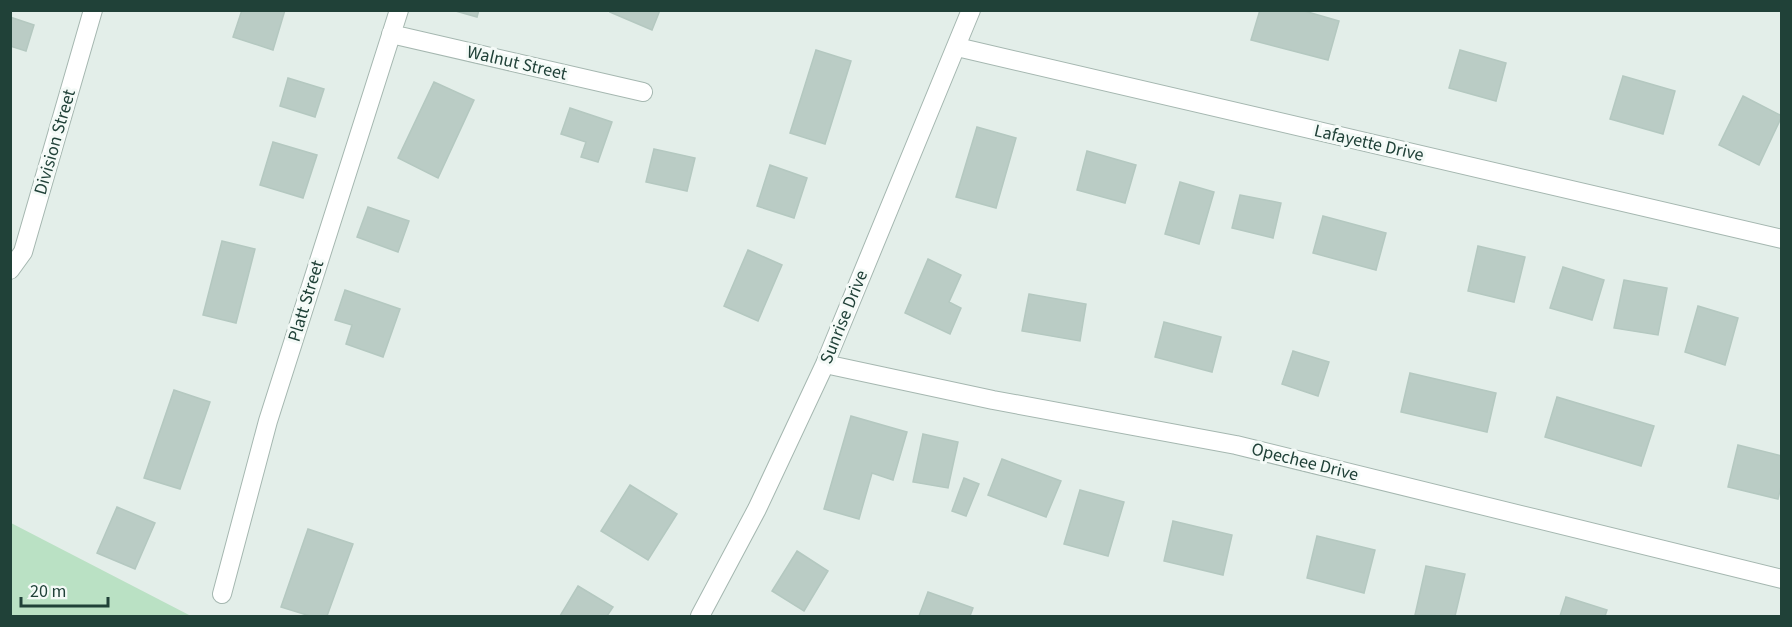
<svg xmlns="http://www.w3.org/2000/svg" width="1792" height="627" font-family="'Source Sans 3',sans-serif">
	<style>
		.green { fill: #bae1c4 }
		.building { fill: #baccc5; stroke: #b4c8c0; stroke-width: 1.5 }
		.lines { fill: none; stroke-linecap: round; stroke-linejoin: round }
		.minor-casing { stroke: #a5b7b0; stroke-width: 20 }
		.minor { stroke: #fff; stroke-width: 18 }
		.labels { text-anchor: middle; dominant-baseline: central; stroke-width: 6; stroke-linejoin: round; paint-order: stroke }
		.street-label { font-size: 18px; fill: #204138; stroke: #f4faf7 }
	</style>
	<rect width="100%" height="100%" fill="#e3eee9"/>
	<!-- green -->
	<path class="green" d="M 11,523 L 191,616 L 11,616 Z"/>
	<!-- building -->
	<path class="building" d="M 242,10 L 285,10 L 273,50 L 233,37 Z
		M 452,10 L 479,10 L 477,17 Z
		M 611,10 L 660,10 L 652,30 L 610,12 Z
		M 1260,10 L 1301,10 L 1339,21 L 1328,60 L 1251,40 Z
		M 10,17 L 34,25 L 26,51 L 10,46 Z
		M 816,50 L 851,61 L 825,144 L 790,133 Z
		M 1460,50 L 1506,63 L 1496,101 L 1449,88 Z
		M 1623,76 L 1675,91 L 1663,134 L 1610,119 Z
		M 288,78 L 324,89 L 315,117 L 280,106 Z
		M 434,82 L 474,100 L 438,178 L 398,158 Z
		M 1743,96 L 1782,116 L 1759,165 L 1719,145 Z
		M 570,108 L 612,122 L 598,162 L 581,157 L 586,142 L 561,134 Z
		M 977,127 L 1016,138 L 996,208 L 956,197 Z
		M 273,142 L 317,155 L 303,198 L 260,185 Z
		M 654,149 L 695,158 L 687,191 L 646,182 Z
		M 1087,151 L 1136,165 L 1125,203 L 1077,190 Z
		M 770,165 L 807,178 L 794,218 L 757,206 Z
		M 1180,182 L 1214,192 L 1199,244 L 1165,234 Z
		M 1240,195 L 1281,203 L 1273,238 L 1232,228 Z
		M 368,207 L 409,221 L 398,252 L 357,237 Z
		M 1323,216 L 1386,233 L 1376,270 L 1313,253 Z
		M 222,241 L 255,249 L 236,323 L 203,315 Z
		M 1478,246 L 1525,257 L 1514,302 L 1468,291 Z
		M 748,250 L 782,265 L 758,321 L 724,306 Z
		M 928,259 L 961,275 L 949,302 L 961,308 L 950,334 L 905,313 Z
		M 1563,267 L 1604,280 L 1592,320 L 1550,308 Z
		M 1624,280 L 1667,288 L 1658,335 L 1614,328 Z
		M 345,290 L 400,309 L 383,357 L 346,344 L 352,325 L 335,320 Z
		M 1029,294 L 1086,304 L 1080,341 L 1022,331 Z
		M 1698,306 L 1738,318 L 1725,365 L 1685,352 Z
		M 1164,322 L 1221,337 L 1212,372 L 1155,357 Z
		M 1293,351 L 1329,362 L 1318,396 L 1282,384 Z
		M 1410,373 L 1496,393 L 1487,432 L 1401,412 Z
		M 174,390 L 210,402 L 180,489 L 144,478 Z
		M 1557,397 L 1654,426 L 1641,466 L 1545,437 Z
		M 851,416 L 907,432 L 893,480 L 872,473 L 859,519 L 824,509 Z
		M 923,434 L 958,442 L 948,488 L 913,482 Z
		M 1738,445 L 1782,456 L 1782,482 L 1778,499 L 1728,487 Z
		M 1002,459 L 1061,481 L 1046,517 L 988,495 Z
		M 964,478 L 979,484 L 966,516 L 952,511 Z
		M 630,485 L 677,514 L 648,560 L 601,531 Z
		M 1080,490 L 1124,502 L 1108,556 L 1064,544 Z
		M 117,507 L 155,523 L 135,569 L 97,553 Z
		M 1173,521 L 1232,535 L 1223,575 L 1164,561 Z
		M 308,529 L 353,544 L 327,616 L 310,616 L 281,607 Z
		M 1317,536 L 1375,550 L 1364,593 L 1307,578 Z
		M 797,551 L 828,571 L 804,611 L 772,591 Z
		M 1426,566 L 1465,574 L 1455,616 L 1415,615 Z
		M 578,586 L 613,607 L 607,616 L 560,616 Z
		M 928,592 L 973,608 L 970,616 L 919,616 Z
		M 1566,597 L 1607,610 L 1605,616 L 1560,616 Z"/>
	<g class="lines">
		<!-- minor casing -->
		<g class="minor-casing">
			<path id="minor" d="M 391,34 L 643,92
				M 957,47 L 1782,239
				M 10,270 L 23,252 L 93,10
				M 825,364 L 993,400 L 1236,445 L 1782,579
				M 222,594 L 268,421 L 399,10
				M 700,616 L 757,509 L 825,364 L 971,10"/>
		</g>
		<!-- minor -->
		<use href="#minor" class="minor"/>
	</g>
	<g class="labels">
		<!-- street labels -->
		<g class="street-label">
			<text transform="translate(517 63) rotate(13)">Walnut Street</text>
			<text transform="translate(55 142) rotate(-74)">Division Street</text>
			<text transform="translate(1369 143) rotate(13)">Lafayette Drive</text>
			<text transform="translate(306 301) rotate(-73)">Platt Street</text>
			<text transform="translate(844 317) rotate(-68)">Sunrise Drive</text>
			<text transform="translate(1305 462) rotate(14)">Opechee Drive</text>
		</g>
	</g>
	<!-- border -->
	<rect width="1792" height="627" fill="none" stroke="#204138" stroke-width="24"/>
	<!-- scale -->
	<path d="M21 597v9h87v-9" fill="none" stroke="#204138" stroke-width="3"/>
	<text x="30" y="597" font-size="18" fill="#204138" stroke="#f4faf7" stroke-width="4.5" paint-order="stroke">20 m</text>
</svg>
